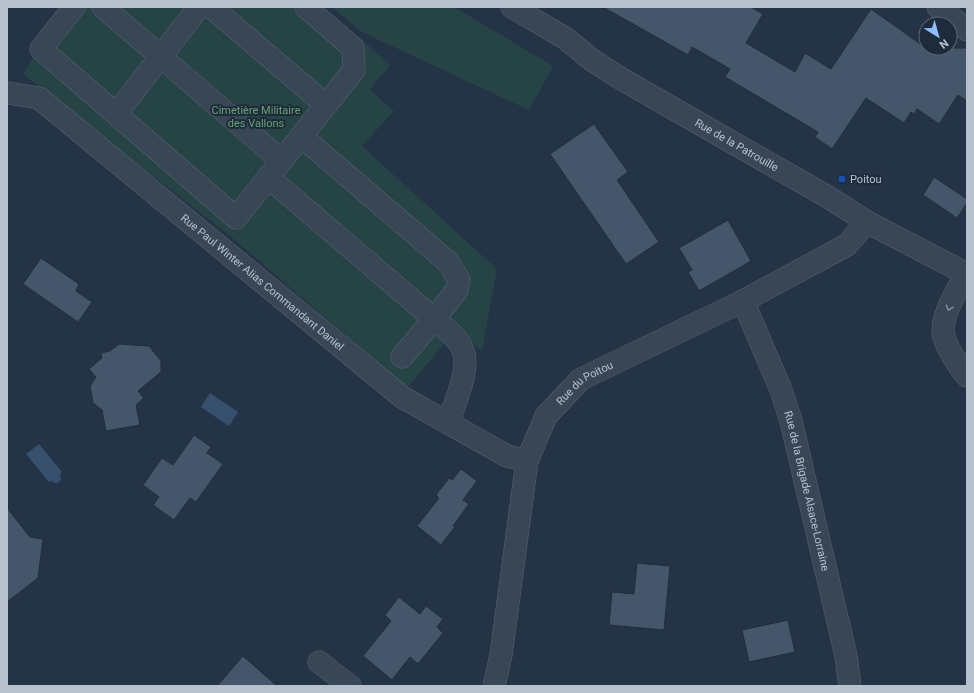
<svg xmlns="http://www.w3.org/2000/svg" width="974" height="693" font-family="Roboto,sans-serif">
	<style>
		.green { fill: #264446 }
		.water { fill: #36506e }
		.building { fill: #46566a; stroke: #202d3c }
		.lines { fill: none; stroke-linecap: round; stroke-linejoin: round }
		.minor-casing { stroke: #586472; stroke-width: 23 }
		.minor { stroke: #394655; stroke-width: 22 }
		.oneway { stroke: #7e8a98 }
		.transit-dot { fill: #1a4fb4; stroke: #1e2b3a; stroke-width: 1.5 }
		.labels { text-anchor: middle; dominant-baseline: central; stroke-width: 4; stroke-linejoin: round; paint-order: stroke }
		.park-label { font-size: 11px; fill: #6ba175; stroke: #1e2b3a }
		.street-label { font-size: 11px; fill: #b7c1ce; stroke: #1e2b3a }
		.poi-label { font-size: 11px; fill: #b7c1ce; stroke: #1e2b3a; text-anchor: start }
	</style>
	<rect width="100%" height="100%" fill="#243446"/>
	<!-- green -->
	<path class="green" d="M 64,7 L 315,7 L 357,44 L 361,39 L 390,65 L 370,90 L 394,111 L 362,146 L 497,269 L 482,351 L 456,329 L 407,388 L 230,236 L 23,74 Z
		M 332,7 L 454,7 L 553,66 L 529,110 L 362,32 Z"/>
	<!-- water -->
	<path class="water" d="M 210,393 L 238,412 L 229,426 L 201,407 Z
		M 39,444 L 62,472 L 60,474 L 61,480 L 58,483 L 55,483 L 51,481 L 49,482 L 26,454 Z"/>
	<!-- building -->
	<path class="building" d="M 603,7 L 751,7 L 763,14 L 746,43 L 795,72 L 805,53 L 831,69 L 871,9 L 926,48 L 967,48 L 967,101 L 958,95 L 939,124 L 917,109 L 914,114 L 911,112 L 904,123 L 866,98 L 832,149 L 815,137 L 818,132 L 725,77 L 730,69 L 692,47 L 688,55 Z
		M 594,124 L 628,172 L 617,180 L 659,242 L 626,264 L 550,154 Z
		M 934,177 L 967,199 L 967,203 L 957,218 L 923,195 Z
		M 728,220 L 751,261 L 699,291 L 688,272 L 692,270 L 679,248 Z
		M 41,258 L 79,284 L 76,291 L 92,302 L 78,322 L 23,284 Z
		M 119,344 L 149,346 L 161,361 L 161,372 L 138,391 L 144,398 L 136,405 L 140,425 L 106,431 L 102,410 L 93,403 L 90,386 L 96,377 L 89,369 L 102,358 L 101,353 L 110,351 Z
		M 194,435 L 211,447 L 207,453 L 223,464 L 196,502 L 190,498 L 174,520 L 153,505 L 159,497 L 143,485 L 162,458 L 173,465 Z
		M 461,469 L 477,481 L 463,500 L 469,504 L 453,526 L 455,527 L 441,545 L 417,526 L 439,498 L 436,495 L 449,478 L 452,480 Z
		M 7,508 L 30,537 L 43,539 L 38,578 L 7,602 Z
		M 637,563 L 670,566 L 664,630 L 609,625 L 612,592 L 634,594 Z
		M 399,597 L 420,614 L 426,606 L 443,619 L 437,627 L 443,633 L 418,664 L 410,657 L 392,680 L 363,656 L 391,621 L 385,615 Z
		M 788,620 L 795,652 L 749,662 L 742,630 Z
		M 243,656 L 277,686 L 217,686 Z"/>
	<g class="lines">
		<!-- minor casing -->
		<g class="minor-casing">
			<g id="minor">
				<path d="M 74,7 L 41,49 L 236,218 L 354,70 L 353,48 L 306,7"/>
				<path d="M 103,7 L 282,161"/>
				<path d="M 211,7 L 326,105"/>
				<path id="s1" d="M 512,7 L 565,38 L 592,60 L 620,78 L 828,197 L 867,222 L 967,274"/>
				<path d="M 938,7 L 967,30"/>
				<path id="s2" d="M 8,93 L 39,98 L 402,397 L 507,456 L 527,461"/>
				<path d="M 116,114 L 199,7"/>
				<path d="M 301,136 L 448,262 L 459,280 L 457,290 L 434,319 C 443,327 457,336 462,348 C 472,366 454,405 448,423"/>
				<path d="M 268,177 L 434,319 L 402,357"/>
				<path d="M 966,273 C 958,289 942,314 943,332 C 944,344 959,367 967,376"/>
				<path id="s3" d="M 743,301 L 781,390 L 791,421 L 846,656 L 850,686"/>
				<path d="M 319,662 L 350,686"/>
				<path id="s4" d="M 494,686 L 501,655 L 527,461 L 546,416 L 581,379 L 743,301 L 847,245 L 867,222"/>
			</g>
		</g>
		<!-- minor -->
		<use href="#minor" class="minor"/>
	</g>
	<!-- one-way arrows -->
	<defs><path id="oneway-chevron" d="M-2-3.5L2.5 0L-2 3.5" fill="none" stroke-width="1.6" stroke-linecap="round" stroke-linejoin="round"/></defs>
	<use class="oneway" href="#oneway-chevron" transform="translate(949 308) rotate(109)"/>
	<!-- markers -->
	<rect class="transit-dot" x="838" y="175" width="8" height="8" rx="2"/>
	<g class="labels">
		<!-- park labels -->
		<g class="park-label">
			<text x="256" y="110">Cimetière Militaire<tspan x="256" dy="13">des Vallons</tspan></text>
		</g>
		<!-- street labels -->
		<g class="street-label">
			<text stroke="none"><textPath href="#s1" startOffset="264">Rue de la Patrouille</textPath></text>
			<text stroke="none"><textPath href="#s2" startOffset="321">Rue Paul Winter Alias Commandant Daniel</textPath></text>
			<text stroke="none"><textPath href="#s4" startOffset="328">Rue du Poitou</textPath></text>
			<text stroke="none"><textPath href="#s3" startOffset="201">Rue de la Brigade Alsace-Lorraine</textPath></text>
		</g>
		<!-- poi labels -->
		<g class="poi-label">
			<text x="850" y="179">Poitou</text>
		</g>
	</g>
	<!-- border -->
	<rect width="974" height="693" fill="none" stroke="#b7c1ce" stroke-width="16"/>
	<!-- north arrow -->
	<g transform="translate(938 36) rotate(143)"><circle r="19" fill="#1e2b3a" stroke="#5b6775"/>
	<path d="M0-3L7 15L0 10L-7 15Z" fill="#8bbdff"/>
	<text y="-6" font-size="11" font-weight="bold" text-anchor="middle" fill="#b7c1ce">N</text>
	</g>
</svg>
